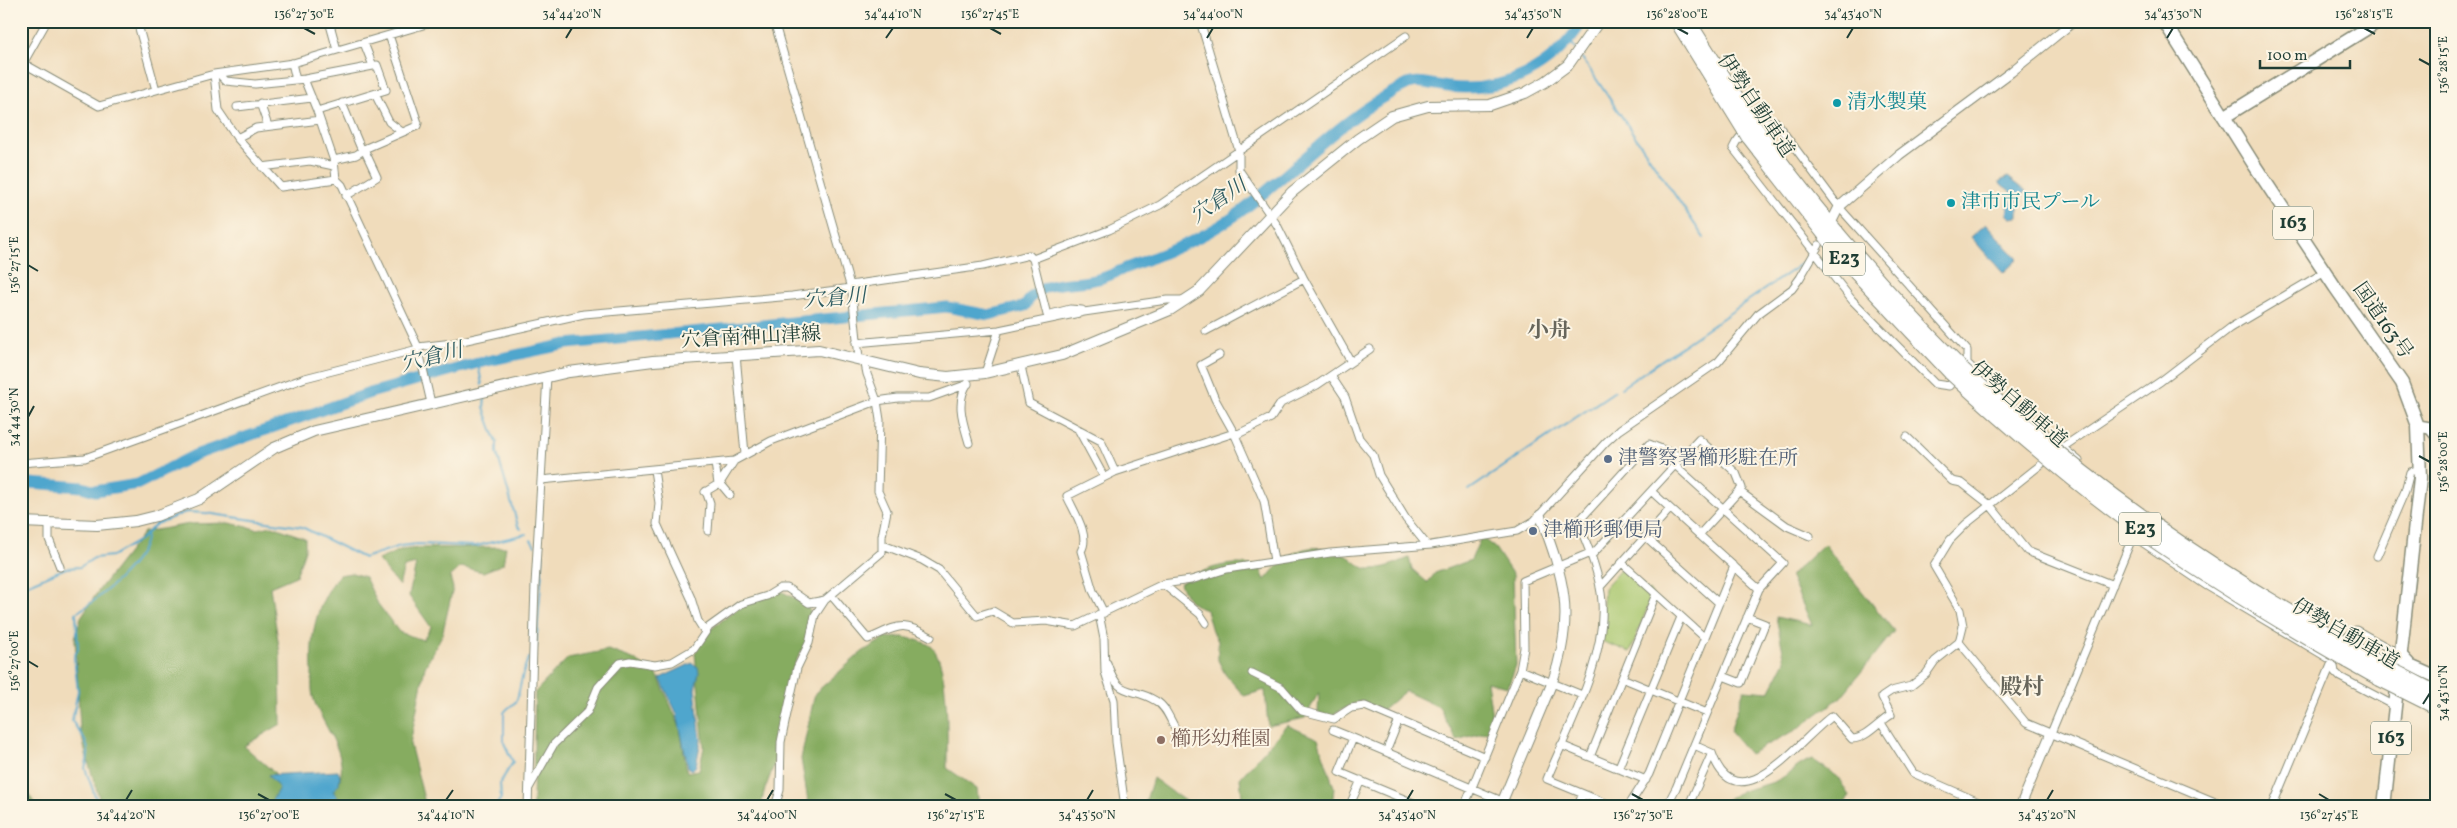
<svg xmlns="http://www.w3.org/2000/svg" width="2457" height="828" font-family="Vollkorn,'Noto Serif JP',serif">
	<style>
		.green { fill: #a9c76e; stroke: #648251 }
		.forest { fill: #86ac61; stroke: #52744a }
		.water { fill: #50a6cd; stroke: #387280 }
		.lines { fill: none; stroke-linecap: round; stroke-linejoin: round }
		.stream { stroke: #50a6cd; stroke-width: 2 }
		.river { stroke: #50a6cd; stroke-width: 11 }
		.minor-casing { stroke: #888c78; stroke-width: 9 }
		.tertiary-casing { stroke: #888c78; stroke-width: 11 }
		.secondary-casing { stroke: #888c78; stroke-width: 12 }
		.primary-casing { stroke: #888c78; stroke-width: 14 }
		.trunk-casing { stroke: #888c78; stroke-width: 15 }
		.motorway-casing { stroke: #888c78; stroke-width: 16 }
		.minor { stroke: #fff; stroke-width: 7 }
		.tertiary { stroke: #fff; stroke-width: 9 }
		.secondary { stroke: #fff; stroke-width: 10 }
		.primary { stroke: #fff; stroke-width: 11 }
		.trunk { stroke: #fff; stroke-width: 12 }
		.motorway { stroke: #fff; stroke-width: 14 }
		.motorway-bridge-casing { stroke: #888c78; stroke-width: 16; stroke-linecap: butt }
		.motorway-bridge { stroke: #fff; stroke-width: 14 }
		.ticks { fill: none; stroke: #1f3d34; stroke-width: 2 }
		.culture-dot { fill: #0f9aa8; stroke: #fcf5e5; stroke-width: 2 }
		.service-dot { fill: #5c6f8a; stroke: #fcf5e5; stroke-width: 2 }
		.education-dot { fill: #8d6e63; stroke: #fcf5e5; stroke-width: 2 }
		.labels { text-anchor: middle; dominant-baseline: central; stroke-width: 4; stroke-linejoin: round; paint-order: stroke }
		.shield { fill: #fcf5e5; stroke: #617469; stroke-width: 1 }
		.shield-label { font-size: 19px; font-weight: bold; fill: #1f3d34 }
		.culture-label { font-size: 20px; fill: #0d838f; stroke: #fcf5e5; text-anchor: start }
		.street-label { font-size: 20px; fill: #1f3d34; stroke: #fcf5e5 }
		.service-label { font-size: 20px; fill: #4e5e75; stroke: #fcf5e5; text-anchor: start }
		.education-label { font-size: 20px; fill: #785e54; stroke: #fcf5e5; text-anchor: start }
		.water-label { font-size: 21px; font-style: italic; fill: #2e5c62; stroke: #fcf5e5 }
		.quarter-label { font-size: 22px; font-weight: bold; fill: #67665c; stroke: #fcf5e5 }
		.neatline { fill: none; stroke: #1f3d34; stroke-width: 2 }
		.ticks-label { font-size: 12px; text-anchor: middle; fill: #1f3d34 }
	</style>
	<rect width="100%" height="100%" fill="#fcf5e5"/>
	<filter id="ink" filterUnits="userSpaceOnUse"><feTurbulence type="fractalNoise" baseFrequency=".02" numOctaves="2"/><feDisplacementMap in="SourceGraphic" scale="10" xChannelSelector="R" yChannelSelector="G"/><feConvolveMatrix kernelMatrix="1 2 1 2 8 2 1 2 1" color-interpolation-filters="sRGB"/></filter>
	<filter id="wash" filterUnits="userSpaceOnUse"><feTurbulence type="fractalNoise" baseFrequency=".0096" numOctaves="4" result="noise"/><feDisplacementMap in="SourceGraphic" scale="20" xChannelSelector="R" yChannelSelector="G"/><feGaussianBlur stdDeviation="1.12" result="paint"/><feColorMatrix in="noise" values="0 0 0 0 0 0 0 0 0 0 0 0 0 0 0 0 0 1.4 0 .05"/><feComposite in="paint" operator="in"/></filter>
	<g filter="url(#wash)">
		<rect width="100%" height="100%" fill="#f0dcbb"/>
		<!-- green -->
		<path class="green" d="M 1621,569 L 1652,593 L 1652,596 L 1630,652 L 1601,641 L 1604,588 Z"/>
		<!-- forest -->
		<path class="forest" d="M 229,523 L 257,529 L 272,526 L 305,538 L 305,550 L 296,576 L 270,587 L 280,654 L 281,724 L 244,746 L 276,774 L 268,775 L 278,784 C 281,793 271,798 271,807 L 102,807 L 86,755 L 80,728 L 75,638 L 81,617 L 101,587 L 144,532 L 190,524 Z
			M 1481,537 L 1495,548 L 1513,575 L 1516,665 L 1508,687 L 1487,682 L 1494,730 L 1456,740 L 1439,707 L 1405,691 L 1383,710 L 1363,702 L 1358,702 L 1330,716 L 1318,713 L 1319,692 L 1305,718 L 1268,726 L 1265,690 L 1244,696 L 1225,674 L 1218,660 L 1218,641 L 1212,631 L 1206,610 C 1191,605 1185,597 1180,583 C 1204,568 1234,558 1260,568 L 1265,580 C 1287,553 1306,539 1342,553 C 1351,556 1359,568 1368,569 C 1383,570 1396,563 1409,558 L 1412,569 L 1428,583 L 1435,573 L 1471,560 Z
			M 1824,544 L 1894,631 L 1841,697 L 1796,730 L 1749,754 L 1730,731 L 1744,690 L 1769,692 L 1785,661 L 1776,617 L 1812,625 L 1790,576 Z
			M 506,547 L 503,564 L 483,572 L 461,567 L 450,577 L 453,588 L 442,635 L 425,667 L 410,744 L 426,807 L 345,807 L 333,791 C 357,763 323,728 314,700 C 311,692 312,681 312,673 C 310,635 315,606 339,575 L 352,573 L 365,577 L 378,604 L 399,632 L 423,640 L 431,627 L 409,596 L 416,564 L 404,567 L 399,586 L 378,560 L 400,550 L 420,548 Z
			M 781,591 L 807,605 L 811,614 L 807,640 L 795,663 L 782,711 L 774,765 L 764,792 L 761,807 L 533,807 L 535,692 L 568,658 L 608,650 L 633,659 L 657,674 L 680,727 L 687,772 L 699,770 L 704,747 L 695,653 L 711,629 L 742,605 Z
			M 903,637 C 912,639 925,641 932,647 C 950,666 947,743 947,768 L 977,789 L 979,807 L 809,807 L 801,759 L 815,693 L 862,652 L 885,638 Z
			M 1287,725 L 1318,739 L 1334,787 L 1332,807 L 1243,807 L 1240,778 Z
			M 1812,759 L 1838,777 L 1849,796 L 1843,807 L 1720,807 C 1731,790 1759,788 1776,781 C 1789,775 1798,764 1812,759 Z
			M 1153,778 L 1193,807 L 1144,807 Z
			M 21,783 L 37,807 L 21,807 Z"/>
		<!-- water -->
		<path class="water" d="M 2008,177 L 2026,191 L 2018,200 L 2018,217 L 2011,218 L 2007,214 L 2008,208 L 2006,206 L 2012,201 C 2014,190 2007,190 2000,183 L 2000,181 Z
			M 1986,224 L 2018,259 L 2003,273 L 1971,237 Z
			M 692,663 L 698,667 L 699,673 L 695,689 L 701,740 L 696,766 L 692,770 L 688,767 L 677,714 L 660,678 Z
			M 338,771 L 340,776 L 339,784 L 333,791 L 345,807 L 271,807 L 271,802 L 279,788 L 268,775 Z"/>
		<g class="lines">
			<!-- stream -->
			<path class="stream" d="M 1570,41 L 1576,49
				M 1582,58 L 1704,238
				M 478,363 L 482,385
				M 1621,388 L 1804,262
				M 485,396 L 484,408 L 497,443 L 497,453 L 518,526 L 521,529
				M 1469,490 L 1615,391
				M 531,540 L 535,546
				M 21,587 L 66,568 L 80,567 L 94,558 L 112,556 L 141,539 L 156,524 L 186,512 L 205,513 L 302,527 L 364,558 L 400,546 L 418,544 L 476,546 L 526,534
				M 536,649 L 543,556 L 541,553
				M 99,807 L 85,768 C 93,746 84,739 72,721 L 78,691 L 74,657 L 78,649 L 76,613 C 96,601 148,559 146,534
				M 495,807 L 501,798 L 500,783 L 513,762 L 504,743 L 504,713 C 507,707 515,705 517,699 C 521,687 522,668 529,658"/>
			<!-- river -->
			<path class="river" d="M 21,487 L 30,483 L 82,487 L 95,491 L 138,484 L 195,455 L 370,393 L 478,363 L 567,344 L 947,307 L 989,315 L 1025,306 C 1042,276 1070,287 1098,279 C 1108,277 1117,272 1126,268 C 1170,251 1209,237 1247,207 C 1299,166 1347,113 1408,84 C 1418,79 1438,86 1449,87 C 1506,93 1552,69 1583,21"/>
		</g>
	</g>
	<g filter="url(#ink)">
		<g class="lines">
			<!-- minor casing -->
			<g class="minor-casing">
				<path id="minor" d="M 137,21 L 156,90
					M 329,21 L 337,50
					M 774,21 L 852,292 L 859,358
					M 1200,21 L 1239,151 L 1239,170 L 1277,225 L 1304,279 L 1351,362
					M 364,43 L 373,66 L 377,65 L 386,90 L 317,111 L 334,161 L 336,179 L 342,185 L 418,347 L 431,403
					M 21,62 L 99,106 L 214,74 L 293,63 L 437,21
					M 292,63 L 296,80
					M 21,67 L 47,21
					M 214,74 L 218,110 L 237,138 L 281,187 L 336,179
					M 219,74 L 226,81 L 255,84 L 305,79 L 373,66
					M 304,79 L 317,111
					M 375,94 L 389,122 L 402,132
					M 260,103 L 268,126
					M 342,103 L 362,151
					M 237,107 L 312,98
					M 1775,121 L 1839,207 L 1967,350 L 1967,363 L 1949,386 L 1935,384 L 1852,300 L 1733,148 C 1740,132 1757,122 1775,121 Z
					M 237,138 L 256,128 L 320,120
					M 334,160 L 356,155 L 364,150
					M 262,167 L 310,161 L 334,166
					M 346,196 L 377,177 L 364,149 L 417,126 L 418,123 L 389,35
					M 1033,259 L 1109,230 L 1160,205 L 1406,36
					M 850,285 L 983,266 L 1029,255 L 1033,259 L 1047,315 L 1070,309 L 1082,310
					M 1206,331 L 1304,279
					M 856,343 L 999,330 L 1084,312 L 1167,300 L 1186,300
					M 418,347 L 453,343 L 584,314 L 792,296 L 851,288
					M 736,355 L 745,454
					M 1219,355 L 1201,365 L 1215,399 L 1234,433 L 1264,501 L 1274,561
					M 1967,363 L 1995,390
					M 1021,366 L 1029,403 L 1101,441 L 1115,472
					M 985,373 L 999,330
					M 1331,376 L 1345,397 L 1359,438 L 1373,455 L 1379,475 L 1406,519 L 1427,545
					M 968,383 C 955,402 963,422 969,443
					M 2010,404 L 2079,461
					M 1078,429 L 1104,477
					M 1907,437 L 1952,481 L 1962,483 L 1990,505 L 2027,551 L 2113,585
					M 21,463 L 85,458 L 305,378 L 418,349
					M 715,463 L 718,484
					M 654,470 L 659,503 L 657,524 L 691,598 L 698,621 L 705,632
					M 541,480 L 734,461 L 771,441 L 877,401 L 898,398 L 929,398 L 968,384
					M 720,483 L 730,495
					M 706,491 L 710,503 L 708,531
					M 1651,491 L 1759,589
					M 1739,491 L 1787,526 L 1810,536
					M 705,492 L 720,483 L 734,461
					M 49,523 L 49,539 L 60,567
					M 1646,537 L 1719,603
					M 883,545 L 922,560 L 939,570 L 977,616 L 993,611 L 1013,623 L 1046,621 L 1075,626 L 1163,584 L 1191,580 L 1227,569 L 1330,553 L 1431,545 L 1517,531 L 1534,521 L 1606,442 L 1619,430 L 1718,362 L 1758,314 L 1792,289 L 1800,278 L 1819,245
					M 1591,556 L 1699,439 L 1736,473 L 1742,488 L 1699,535
					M 2377,556 L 2405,491 L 2410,472 L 2420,469
					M 1622,563 L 1705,638
					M 1163,584 L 1200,614 L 1206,623
					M 1600,587 L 1670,509
					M 831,595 L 868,639 C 899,626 900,620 931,637
					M 1104,613 L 1093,591 L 1081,551 C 1091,536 1073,510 1067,496 L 1115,472 L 1234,433 L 1238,434 L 1271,418 L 1281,403 L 1317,385 L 1370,349
					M 1099,614 L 1104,639 L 1105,672 L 1114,700 L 1116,742 L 1125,807
					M 1959,642 L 2026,723 L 2227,807
					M 2342,644 L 2346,637 L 2356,630 L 2401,655
					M 1107,663 C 1119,700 1131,685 1156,701 C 1165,706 1169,717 1174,726
					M 1520,670 L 1582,695
					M 1252,673 L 1282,688 L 1302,711 L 1334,719 L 1351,708 L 1365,706 L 1485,757
					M 1723,676 L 1741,683 L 1765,624 L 1747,617
					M 1622,678 L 1707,713
					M 1881,723 L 1913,773 L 1990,807
					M 1333,730 L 1353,738
					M 2051,733 L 2133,536 L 2207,586 L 2333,661 L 2335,672 L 2340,677 L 2395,706
					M 1561,745 L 1646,780
					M 1694,745 L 1712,753
					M 1386,752 L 1399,720
					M 1712,753 C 1738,828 1803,735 1832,716 L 1852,739 C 1866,739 1880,721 1891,715 L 1882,697 L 1891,691 L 1911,686 L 1926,674 L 1935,661 L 1959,642 L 1963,626 L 1960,610 L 1934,566 L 1950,540 L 1966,524 L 2063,447 L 2161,381 L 2230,328 L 2325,272
					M 1590,757 L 1656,594
					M 1618,769 L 1681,617
					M 529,788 L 554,744 L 588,711 L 598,687 L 620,663 L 630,661 L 655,665 L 672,662 L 694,649 L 709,627 L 741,604 L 767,596 L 780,588 L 787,588 L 809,603 L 825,600
					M 528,807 L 535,585 L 547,376
					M 775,807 L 780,790 L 781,742 L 786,718 L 797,668 L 809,643 L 815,615 L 825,600 L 882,552 L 882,536 L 887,511 L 878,491 L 880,420 L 877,401 L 867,374 L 864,359
					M 1349,807 L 1361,780
					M 1423,807 L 1339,772 L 1353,738 L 1516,807
					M 1464,807 L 1520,670 L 1524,648 L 1523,581 L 1590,553
					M 1577,807 L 1583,794
					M 1615,807 L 1547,779 C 1569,726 1606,660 1602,602 C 1600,574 1588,547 1578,522 L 1649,444 L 1682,457
					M 1628,807 L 1649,774 L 1734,566
					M 1666,807 L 1676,788 L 1759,589 L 1783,563 L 1675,465
					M 1688,807 L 1712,753
					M 2272,807 L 2333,660"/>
			</g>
			<!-- tertiary casing -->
			<g class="tertiary-casing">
				<path id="tertiary" d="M 1833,219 L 1839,207 L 1899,155 L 2011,72 L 2074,21
					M 1500,807 L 1552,683 C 1576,615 1564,579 1540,515
					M 2020,807 L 2051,733"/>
			</g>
			<!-- secondary casing -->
			<g class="secondary-casing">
				<path id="secondary" d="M 21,522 L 97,525 L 136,521 L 156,516 L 199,499 L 274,448 L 314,431 L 569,372 L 653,361 L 819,350 L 919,374 L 948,377 L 985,373 L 1062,355 L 1170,310 L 1199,291 L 1292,192 L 1358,139 L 1392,116 L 1428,106 L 1490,105 L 1525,93 L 1545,82 L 1568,65 L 1599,21"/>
			</g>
			<!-- primary casing -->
			<g class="primary-casing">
				<path id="primary" d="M 2418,426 L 2430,428 L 2436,435
					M 2401,655 L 2411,666 L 2436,677"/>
			</g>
			<!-- trunk casing -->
			<g class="trunk-casing">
				<path id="trunk" d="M 2164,21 L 2253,163 L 2335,287 L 2402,383 L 2418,426 L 2420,478 L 2384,807
					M 2224,117 L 2379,21"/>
			</g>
			<!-- motorway casing -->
			<g class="motorway-casing">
				<path id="motorway" d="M 1757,130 C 1818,214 1884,291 1958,365
					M 1748,136 L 1847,263 L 1951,373
					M 2355,649 L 2386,667
					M 2348,661 L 2380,679"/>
			</g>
			<!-- minor -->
			<use href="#minor" class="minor"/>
			<!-- tertiary -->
			<use href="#tertiary" class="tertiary"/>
			<!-- secondary -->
			<use href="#secondary" class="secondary"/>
			<!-- primary -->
			<use href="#primary" class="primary"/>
			<!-- trunk -->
			<use href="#trunk" class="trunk"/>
			<!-- motorway -->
			<use href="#motorway" class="motorway"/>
			<!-- motorway-bridge casing -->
			<g class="motorway-bridge-casing">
				<path id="motorway-bridge" d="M 1677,21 L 1748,136
					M 1688,21 L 1757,130
					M 1958,365 C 2079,480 2209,569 2355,649
					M 1951,373 C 2016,433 2083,490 2155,541 C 2218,584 2282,623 2348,661
					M 2386,667 L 2436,693
					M 2380,679 L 2436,707"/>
			</g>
			<!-- motorway-bridge -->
			<use href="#motorway-bridge" class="motorway-bridge"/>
		</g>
	</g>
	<!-- ticks -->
	<path class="ticks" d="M 304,28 L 315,34M 990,28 L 1001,34M 1677,28 L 1688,34M 2364,28 L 2375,34M 566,38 L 572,28M 886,38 L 893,28M 1207,38 L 1213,28M 1527,38 L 1533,28M 1847,38 L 1853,28M 2167,38 L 2173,28M 2419,59 L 2430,65M 28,265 L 38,271M 28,417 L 34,406M 2419,456 L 2430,462M 28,661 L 38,667M 2423,704 L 2430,693M 258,794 L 269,800M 945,794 L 956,800M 1632,794 L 1643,800M 2319,794 L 2329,800M 126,800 L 132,790M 446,800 L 453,790M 767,800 L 773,790M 1087,800 L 1093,790M 1407,800 L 1413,790M 2047,800 L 2053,790"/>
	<!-- markers -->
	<g class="culture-dot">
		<circle cx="1837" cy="103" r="5"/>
		<circle cx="1951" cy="203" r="5"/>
	</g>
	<g class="service-dot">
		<circle cx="1608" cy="459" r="5"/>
		<circle cx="1533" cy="531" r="5"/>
	</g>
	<circle class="education-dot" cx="1161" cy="740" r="5"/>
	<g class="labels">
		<!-- shield labels -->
		<g class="shield">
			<rect x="2273" y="206.5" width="40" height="33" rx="4"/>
			<rect x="1823" y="242.5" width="42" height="33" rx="4"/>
			<rect x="2119" y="512.5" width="42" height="33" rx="4"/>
			<rect x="2371" y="721.5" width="40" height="33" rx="4"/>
		</g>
		<g class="shield-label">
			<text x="2293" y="223">163</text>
			<text x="1844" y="259">E23</text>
			<text x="2140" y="529">E23</text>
			<text x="2391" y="738">163</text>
		</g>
		<!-- culture labels -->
		<g class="culture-label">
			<text x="1847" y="103">清水製菓</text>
			<text x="1961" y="203">津市市民プール</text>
		</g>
		<!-- street labels -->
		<g class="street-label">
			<text transform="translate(1755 106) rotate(56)">伊勢自動車道</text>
			<text transform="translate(2382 321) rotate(55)">国道163号</text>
			<text transform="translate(751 338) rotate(-3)">穴倉南神山津線</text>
			<text transform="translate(2018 405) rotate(41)">伊勢自動車道</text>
			<text transform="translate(2345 635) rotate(30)">伊勢自動車道</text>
		</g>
		<!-- service labels -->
		<g class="service-label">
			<text x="1618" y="459">津警察署櫛形駐在所</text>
			<text x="1543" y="531">津櫛形郵便局</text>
		</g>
		<!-- education labels -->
		<g class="education-label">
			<text x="1171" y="740">櫛形幼稚園</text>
		</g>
		<!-- water labels -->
		<g class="water-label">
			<text transform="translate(1219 201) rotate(-35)">穴倉川</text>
			<text transform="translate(835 299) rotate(-5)">穴倉川</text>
			<text transform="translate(432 358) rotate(-14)">穴倉川</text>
		</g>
		<!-- quarter labels -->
		<g class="quarter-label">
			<text x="1549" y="331">小舟</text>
			<text x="2022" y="688">殿村</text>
		</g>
	</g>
	<!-- margin -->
	<rect width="2457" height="828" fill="none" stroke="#fcf5e5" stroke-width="55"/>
	<!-- scale -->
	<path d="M2260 60v8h90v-8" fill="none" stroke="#1f3d34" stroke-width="2.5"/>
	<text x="2267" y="60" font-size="15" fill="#1f3d34" stroke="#fcf5e5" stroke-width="4" paint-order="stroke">100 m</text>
	<rect x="28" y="28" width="2402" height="772" class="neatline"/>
	<g class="ticks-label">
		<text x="304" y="18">136°27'30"E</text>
		<text x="572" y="18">34°44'20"N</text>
		<text x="893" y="18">34°44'10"N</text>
		<text x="990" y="18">136°27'45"E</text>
		<text x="1213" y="18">34°44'00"N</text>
		<text x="1533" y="18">34°43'50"N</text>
		<text x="1677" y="18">136°28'00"E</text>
		<text x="1853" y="18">34°43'40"N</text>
		<text x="2173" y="18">34°43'30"N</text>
		<text x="2364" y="18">136°28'15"E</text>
		<text transform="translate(2443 65) rotate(-90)" y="4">136°28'15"E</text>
		<text transform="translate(14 265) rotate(-90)" y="4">136°27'15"E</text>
		<text transform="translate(14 417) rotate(-90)" y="4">34°44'30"N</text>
		<text transform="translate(2443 462) rotate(-90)" y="4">136°28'00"E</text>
		<text transform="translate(14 661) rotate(-90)" y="4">136°27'00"E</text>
		<text transform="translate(2443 693) rotate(-90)" y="4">34°43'10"N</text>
		<text x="126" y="819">34°44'20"N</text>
		<text x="269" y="819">136°27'00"E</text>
		<text x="446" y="819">34°44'10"N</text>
		<text x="767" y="819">34°44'00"N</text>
		<text x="956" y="819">136°27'15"E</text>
		<text x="1087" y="819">34°43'50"N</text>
		<text x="1407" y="819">34°43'40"N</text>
		<text x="1643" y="819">136°27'30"E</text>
		<text x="2047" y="819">34°43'20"N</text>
		<text x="2329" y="819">136°27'45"E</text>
	</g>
</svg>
